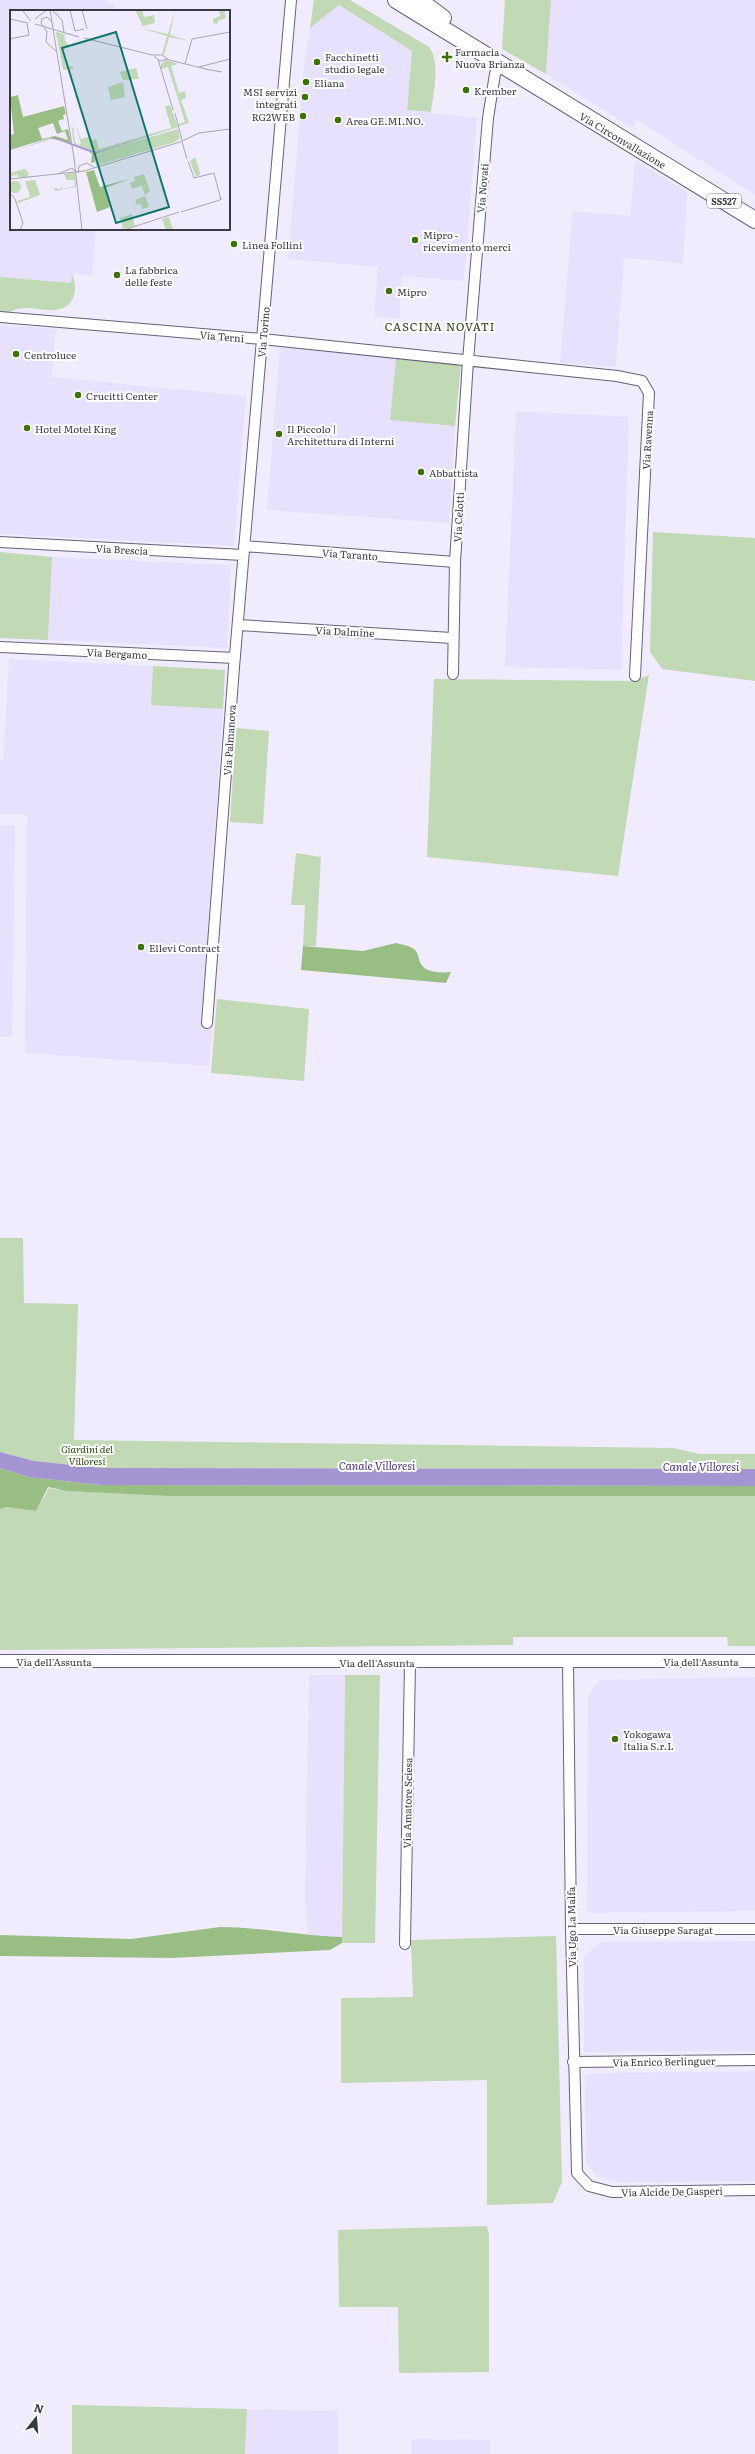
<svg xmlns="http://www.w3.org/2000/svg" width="755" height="2454" font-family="Literata,serif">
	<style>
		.built { fill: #e8e1fe }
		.green { fill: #c1d9b5 }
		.forest { fill: #99be84 }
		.water { fill: #a494d1 }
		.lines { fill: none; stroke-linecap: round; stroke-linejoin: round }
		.minor-casing { stroke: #676179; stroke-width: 12 }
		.tertiary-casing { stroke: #676179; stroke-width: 14 }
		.primary-casing { stroke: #676179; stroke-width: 18 }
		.minor { stroke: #fff; stroke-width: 10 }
		.tertiary { stroke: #fff; stroke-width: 12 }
		.primary { stroke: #fff; stroke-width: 16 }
		.poi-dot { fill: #3a7301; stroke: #fff; stroke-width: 1.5 }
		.labels { text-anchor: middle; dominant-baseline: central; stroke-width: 4; stroke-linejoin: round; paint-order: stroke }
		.shield { fill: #fff; stroke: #75747b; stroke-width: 1 }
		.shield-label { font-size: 9px; font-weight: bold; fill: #3a3843 }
		.poi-label { font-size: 10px; fill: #3a3843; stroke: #fff; text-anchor: start }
		.street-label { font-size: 10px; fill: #3a3843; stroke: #fff }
		.park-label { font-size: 10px; font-style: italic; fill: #2b4d12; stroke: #fff }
		.neighbourhood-label { font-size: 11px; letter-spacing: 1px; fill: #213d0e; stroke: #fff }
		.water-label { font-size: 11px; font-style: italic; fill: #4e357e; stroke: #fff }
		.inset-road { fill: none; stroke: #a7a4b3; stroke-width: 1 }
		.view { fill: #0f766e; fill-opacity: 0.15; stroke: #0f766e; stroke-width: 2 }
		.inset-edge { fill: none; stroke: #3a3843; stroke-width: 2 }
	</style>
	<rect width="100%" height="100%" fill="#f0ecfd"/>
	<!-- built -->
	<path class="built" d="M 0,0 L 106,0 L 107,3 L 115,4 L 115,11 L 11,11 L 11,229 L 96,229 L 92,275 L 72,274 L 71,283 L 0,277 Z
		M 551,0 L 755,0 L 755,195 L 637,120 L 632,128 L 546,74 Z
		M 339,5 L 412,51 L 407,110 L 477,118 L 464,281 L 402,276 L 399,319 L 374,316 L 378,267 L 288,259 L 305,57 L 310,28 Z
		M 635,160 L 687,192 L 683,263 L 624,258 L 616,367 L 560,363 L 573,211 L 630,216 Z
		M 0,325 L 56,329 L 50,392 L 52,377 L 246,396 L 234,546 L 0,534 Z
		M 280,347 L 396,359 L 390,420 L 455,426 L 449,523 L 267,510 Z
		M 516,411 L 629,417 L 621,670 L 505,667 Z
		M 52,557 L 231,565 L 227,648 L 48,640 Z
		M 9,659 L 153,666 L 151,705 L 223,709 L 202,1023 L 213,1023 L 209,1066 L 25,1053 L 27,814 L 0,814 L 0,761 L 3,761 Z
		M 0,825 L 15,825 L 12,1037 L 0,1037 Z
		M 309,1675 L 345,1675 L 342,1937 L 308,1936 L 305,1899 Z
		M 755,1677 L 755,1911 L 587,1913 L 588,1696 L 600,1680 Z
		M 755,1941 L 755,2051 L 584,2052 L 584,1956 L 600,1942 Z
		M 755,2071 L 755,2181 L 622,2183 L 599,2177 L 586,2164 L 585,2076 L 593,2073 Z
		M 247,2409 L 338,2411 L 338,2454 L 245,2454 Z
		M 411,2439 L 490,2440 L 490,2454 L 411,2454 Z"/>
	<!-- green -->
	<path class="green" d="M 314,0 L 350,0 L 429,47 C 441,62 433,94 431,112 L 407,110 L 412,51 L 339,5 L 310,28 Z
		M 505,0 L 551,0 L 546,74 L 502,49 Z
		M 72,274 C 75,282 76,287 74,295 C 67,318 42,308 24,308 C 16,308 8,314 0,313 L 0,277 L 71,283 Z
		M 396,359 L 461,365 L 455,426 L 390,420 Z
		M 653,532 L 755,538 L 755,681 L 662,669 L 650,652 Z
		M 0,552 L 52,557 L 48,640 L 0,638 Z
		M 153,666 L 225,670 L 223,709 L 151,705 Z
		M 649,675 L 618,876 L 427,857 L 434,679 L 635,681 Z
		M 236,728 L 269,731 L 263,824 L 230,822 Z
		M 296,853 L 321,857 L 316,946 L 303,946 L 305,905 L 291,905 Z
		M 217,999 L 309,1009 L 304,1081 L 211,1073 Z
		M 0,1238 L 23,1238 L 24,1303 L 78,1304 L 74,1440 L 673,1448 L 700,1454 L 755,1454 L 755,1469 L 101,1468 L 34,1461 L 0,1452 Z
		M 49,1488 L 67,1491 L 167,1496 L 755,1496 L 755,1646 L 728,1646 L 727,1637 L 513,1637 L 513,1645 L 0,1650 L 0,1509 L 6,1507 L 36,1511 Z
		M 345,1675 L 380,1675 L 375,1943 L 342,1943 Z
		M 556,1936 L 562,2182 L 553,2203 L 487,2205 L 487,2080 L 341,2083 L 341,1998 L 413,1997 L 411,1940 Z
		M 487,2226 L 489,2235 L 489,2372 L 399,2373 L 398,2307 L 339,2307 L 338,2230 Z
		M 72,2405 L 247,2409 L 245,2454 L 72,2454 Z"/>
	<!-- forest -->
	<path class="forest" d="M 396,943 C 403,945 409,945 415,950 C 419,954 418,959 421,964 C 426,973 442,973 451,972 L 446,983 L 301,970 L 303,946 L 363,951 Z
		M 0,1468 L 29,1477 L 100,1485 L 755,1486 L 755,1496 L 167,1496 L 67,1491 L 48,1487 L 36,1511 L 6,1507 L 0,1509 Z
		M 220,1927 C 261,1927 301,1936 342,1937 L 342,1943 L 330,1950 L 172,1958 L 0,1956 L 0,1935 L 131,1939 Z"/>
	<!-- water -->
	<path class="water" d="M 0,1452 L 34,1461 L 101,1468 L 755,1469 L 755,1486 L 100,1485 L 29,1477 L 0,1468 Z"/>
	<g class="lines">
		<!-- minor casing -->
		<g class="minor-casing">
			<path id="minor" d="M 0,317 L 262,339 L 617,376 L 642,381 L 649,393 L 635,676
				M 0,542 L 243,555
				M 244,546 L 455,562
				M 238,625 L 452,638
				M 0,647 L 235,658
				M 453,674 L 455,562 L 468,361 L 488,118 L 495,74 L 500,64
				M 207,1023 L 234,667 L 291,0
				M 568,1662 L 571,1929 L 577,2173 L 589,2186 L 612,2192 L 755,2190
				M 571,1929 L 755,1929
				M 405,1944 L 410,1662
				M 573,2062 L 755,2060"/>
		</g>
		<!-- tertiary casing -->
		<g class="tertiary-casing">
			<path id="tertiary" d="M 0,1661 L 755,1661"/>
		</g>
		<!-- primary casing -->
		<g class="primary-casing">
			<path id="primary" d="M 396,0 L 755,220
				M 419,0 L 443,18"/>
		</g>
		<!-- minor -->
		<use href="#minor" class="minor"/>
		<!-- tertiary -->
		<use href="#tertiary" class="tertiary"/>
		<!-- primary -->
		<use href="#primary" class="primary"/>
	</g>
	<!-- markers -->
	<g class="poi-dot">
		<path d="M445 51h4v4h4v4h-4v4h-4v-4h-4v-4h4z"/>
		<circle cx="317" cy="62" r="4"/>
		<circle cx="306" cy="82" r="4"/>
		<circle cx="466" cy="90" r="4"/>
		<circle cx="305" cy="97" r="4"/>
		<circle cx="303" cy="116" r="4"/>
		<circle cx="338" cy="120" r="4"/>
		<circle cx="415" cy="240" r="4"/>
		<circle cx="234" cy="244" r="4"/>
		<circle cx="117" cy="275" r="4"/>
		<circle cx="389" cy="291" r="4"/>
		<circle cx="16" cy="354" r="4"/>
		<circle cx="78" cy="395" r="4"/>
		<circle cx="27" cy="428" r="4"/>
		<circle cx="279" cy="434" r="4"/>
		<circle cx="421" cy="472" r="4"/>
		<circle cx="141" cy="947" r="4"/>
		<circle cx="615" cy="1739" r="4"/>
	</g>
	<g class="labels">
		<!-- shield labels -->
		<rect class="shield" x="707" y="194" width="34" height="14" rx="3"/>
		<g class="shield-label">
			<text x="724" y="201">SS527</text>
		</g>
		<!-- poi labels -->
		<g class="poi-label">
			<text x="455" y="51">Farmacia<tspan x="455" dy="12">Nuova Brianza</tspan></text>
			<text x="325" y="56">Facchinetti<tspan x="325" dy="12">studio legale</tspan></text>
			<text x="314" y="82">Eliana</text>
			<text x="474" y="90">Krember</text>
			<text x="297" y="91" text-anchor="end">MSI servizi<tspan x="297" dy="12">integrati</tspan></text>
			<text x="295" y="116" text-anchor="end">RG2WEB</text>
			<text x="346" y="120">Area GE.MI.NO.</text>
			<text x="423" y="234">Mipro -<tspan x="423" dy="12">ricevimento merci</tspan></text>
			<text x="242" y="244">Linea Follini</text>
			<text x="125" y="269">La fabbrica<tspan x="125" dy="12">delle feste</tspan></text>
			<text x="397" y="291">Mipro</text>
			<text x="24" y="354">Centroluce</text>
			<text x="86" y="395">Crucitti Center</text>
			<text x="35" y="428">Hotel Motel King</text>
			<text x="287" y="428">Il Piccolo |<tspan x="287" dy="12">Architettura di Interni</tspan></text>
			<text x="429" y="472">Abbattista</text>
			<text x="149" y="947">Ellevi Contract</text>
			<text x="623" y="1733">Yokogawa<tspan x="623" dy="12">Italia S.r.L</tspan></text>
		</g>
		<!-- street labels -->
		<g class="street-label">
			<text transform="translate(623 140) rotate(31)">Via Circonvallazione</text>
			<text transform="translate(482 188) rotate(-85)">Via Novati</text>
			<text transform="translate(263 332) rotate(-85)">Via Torino</text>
			<text transform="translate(222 336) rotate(5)">Via Terni</text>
			<text transform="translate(647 440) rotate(-87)">Via Ravenna</text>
			<text transform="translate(458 517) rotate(-87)">Via Celotti</text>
			<text transform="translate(122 549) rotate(3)">Via Brescia</text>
			<text transform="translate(350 554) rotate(4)">Via Taranto</text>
			<text transform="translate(345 631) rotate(3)">Via Dalmine</text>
			<text transform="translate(117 653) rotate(3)">Via Bergamo</text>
			<text transform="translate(229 740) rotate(-86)">Via Palmanova</text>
			<text x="54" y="1661">Via dell'Assunta</text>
			<text x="701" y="1661">Via dell'Assunta</text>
			<text x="377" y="1662">Via dell'Assunta</text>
			<text transform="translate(407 1803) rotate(-89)">Via Amatore Sciesa</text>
			<text transform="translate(571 1927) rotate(-91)">Via Ugo La Malfa</text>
			<text x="663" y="1929">Via Giuseppe Saragat</text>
			<text transform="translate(664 2061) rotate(-1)">Via Enrico Berlinguer</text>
			<text transform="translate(672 2191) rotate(-1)">Via Alcide De Gasperi</text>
		</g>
		<!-- park labels -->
		<g class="park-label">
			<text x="87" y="1448">Giardini del<tspan x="87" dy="12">Villoresi</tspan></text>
		</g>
		<!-- neighbourhood labels -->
		<g class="neighbourhood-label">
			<text x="440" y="326">CASCINA NOVATI</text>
		</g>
		<!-- water labels -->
		<g class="water-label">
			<text x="377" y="1465">Canale Villoresi</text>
			<text x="701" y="1466">Canale Villoresi</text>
		</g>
	</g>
	<!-- overview -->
	<g transform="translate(10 10)">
		<rect width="220" height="220" fill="#f0ecfd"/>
		<path d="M 125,0 L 132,0 L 134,7 L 144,5 L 145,13 L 133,16 ZM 165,0 L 160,25 L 179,31 L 159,27 L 154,45 L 152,44 L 157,26 L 130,18 L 158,24 ZM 209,0 L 214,0 L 216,8 L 208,11 L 207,14 L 203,13 L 203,9 L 210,6 ZM 46,22 L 57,25 L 54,25 L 55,31 L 60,36 L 52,38 L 56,57 L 63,56 L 63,59 L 53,60 ZM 156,50 L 168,54 L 161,56 L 169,83 L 175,81 L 176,88 L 171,90 L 179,113 L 169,116 L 168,114 L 175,112 L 158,57 L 151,59 L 151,54 ZM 126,58 L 129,69 L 113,70 L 110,62 ZM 113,72 L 115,87 L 101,90 L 98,77 ZM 160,95 L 168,117 L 86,142 L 64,134 L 62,120 L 63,115 L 65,132 L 68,135 L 71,134 L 66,115 L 71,129 L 81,126 L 82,130 L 86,129 L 89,139 L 161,118 L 155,96 ZM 168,119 L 170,128 L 165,132 L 86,156 L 84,148 L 88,143 ZM 185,147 L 190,162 L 190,165 L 186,167 L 180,151 ZM 15,159 L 18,162 L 18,167 L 8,167 L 6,163 L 6,167 L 4,164 L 1,168 L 0,163 ZM 65,163 L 66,177 L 45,181 L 44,178 L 51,179 L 51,176 L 53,179 L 65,176 L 64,170 L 57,170 L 54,164 ZM 134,164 L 140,181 L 135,185 L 132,176 L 122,179 L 120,173 L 125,171 L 124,167 ZM 25,170 L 30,185 L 8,193 L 7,191 L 20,187 L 15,171 ZM-1 177a6 6 0 1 1 12 0a6 6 0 1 1-12 0ZM 135,186 L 139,197 L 132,199 L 131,194 L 127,195 L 125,190 ZM 122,204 L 125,216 L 113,219 L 110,208 ZM 159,207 L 163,220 L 156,220 L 152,209 Z" fill="#c1d9b5"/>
		<path d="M 8,85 L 13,107 L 54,96 L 56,104 L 53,105 L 54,109 L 48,111 L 52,121 L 58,119 L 61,133 L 39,128 L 0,140 L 0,125 L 4,124 L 0,87 ZM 43,113 L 47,124 L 55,121 L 58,130 L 45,126 L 32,129 L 28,118 ZM 168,119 L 88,143 L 84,146 L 85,152 L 81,153 L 82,144 L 79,142 L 86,143 ZM 84,160 L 90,177 L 119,169 L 95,178 L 100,197 L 87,202 L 76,162 Z" fill="#99be84" fill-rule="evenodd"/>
		<path d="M 168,117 L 86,143 L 80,142 L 43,128 L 0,142 L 44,127 L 86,142 Z" fill="#a494d1"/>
		<path class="inset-road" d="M 12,0 L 21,11M 40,0 L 64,148 L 72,220M 42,0 L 52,10 L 54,22M 60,0 L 65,21 L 74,19M 72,0 L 77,19M 0,9 L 18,13M 25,9 L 37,0M 25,14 L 69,27M 34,18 L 37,21 L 36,32 L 46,41M 36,18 L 31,14 L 32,9 L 37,7 L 42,12M 74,28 L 142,45 L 152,45 L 159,50 L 196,59M 0,29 L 19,25 L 17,14M 144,46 L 150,51 L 158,49M 148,49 L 163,100M 175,54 L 182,29 L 220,22M 189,57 L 220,49M 195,59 L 212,62M 165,103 L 172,130M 170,132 L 189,123 L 220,119M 172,132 L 177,149M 178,151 L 184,168 L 204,163 L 211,190 L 210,187M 68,163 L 69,156 L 77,153 L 85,158M 48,164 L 62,158 L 65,161M 0,169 L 74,161 L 170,132M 0,183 L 5,189 L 13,213 L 10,220M 171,202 L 210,190M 114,220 L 169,202"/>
		<path class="view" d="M 106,22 L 159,197 L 106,213 L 52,38 Z"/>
		<rect width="220" height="220" class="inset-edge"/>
	</g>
	<!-- north arrow -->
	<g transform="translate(36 2418) rotate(17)" stroke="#ffffff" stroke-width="3" paint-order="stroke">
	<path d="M0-3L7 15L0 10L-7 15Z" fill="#3a3843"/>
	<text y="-6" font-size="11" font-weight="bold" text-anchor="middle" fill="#3a3843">N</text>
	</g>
</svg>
